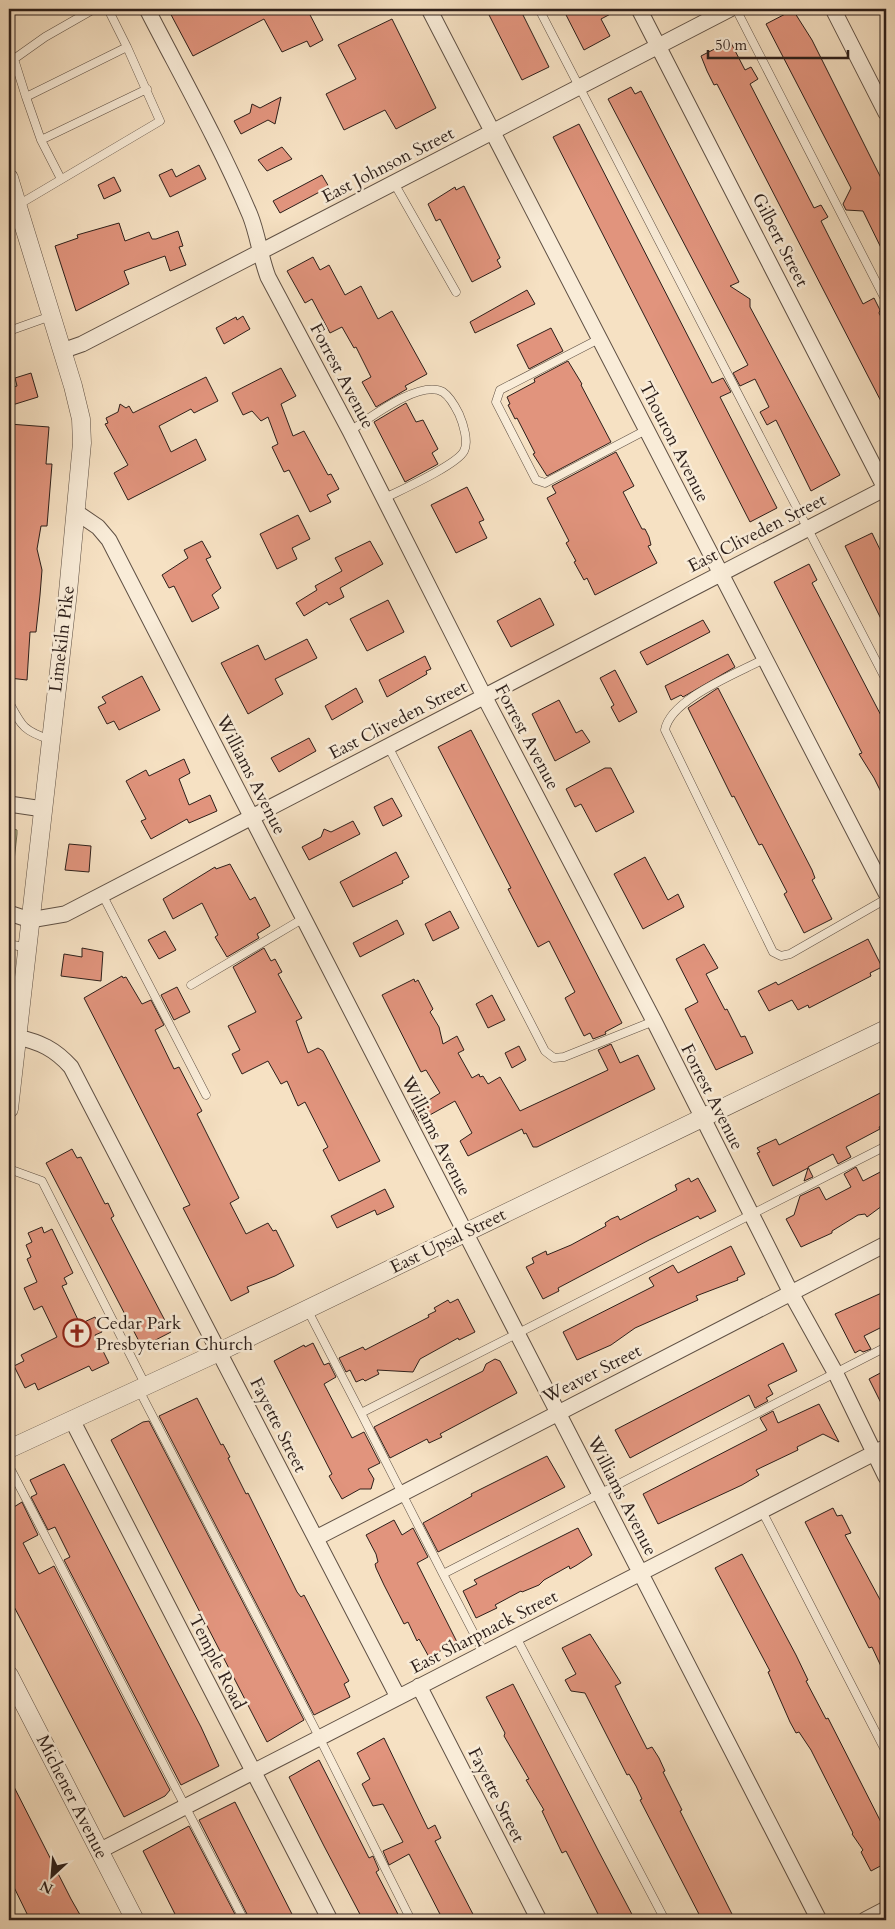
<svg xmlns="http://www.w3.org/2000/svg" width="895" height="1929" font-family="Cardo,serif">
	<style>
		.green { fill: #c1c190; stroke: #777055 }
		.building { fill: #e1947d; stroke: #2d1f1a }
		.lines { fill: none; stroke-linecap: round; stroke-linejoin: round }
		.service-casing { stroke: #5f5044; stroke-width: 9 }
		.minor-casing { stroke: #5f5044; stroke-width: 17 }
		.tertiary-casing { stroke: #5f5044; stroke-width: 19 }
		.service { stroke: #f9ecd8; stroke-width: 8 }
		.minor { stroke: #f9ecd8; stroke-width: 15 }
		.tertiary { stroke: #f9ecd8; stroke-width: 18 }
		.labels { text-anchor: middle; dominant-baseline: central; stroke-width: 5; stroke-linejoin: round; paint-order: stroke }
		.street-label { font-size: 18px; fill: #2d1f1a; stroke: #f9ecd8 }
		.poi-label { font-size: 18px; fill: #2d1f1a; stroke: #f9ecd8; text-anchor: start }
	</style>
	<rect width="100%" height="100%" fill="#f6e1c3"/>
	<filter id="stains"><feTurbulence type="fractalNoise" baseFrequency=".004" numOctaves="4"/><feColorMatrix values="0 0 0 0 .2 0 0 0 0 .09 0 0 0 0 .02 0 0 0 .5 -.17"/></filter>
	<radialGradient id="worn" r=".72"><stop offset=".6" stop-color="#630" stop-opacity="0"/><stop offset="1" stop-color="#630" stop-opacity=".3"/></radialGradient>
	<!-- green -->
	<path class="green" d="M 9,827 L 17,830 L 17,834 L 12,879 L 9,882 Z"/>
	<!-- building -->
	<path class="building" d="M 168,9 L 307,9 L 323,40 L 310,47 L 307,41 L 282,52 L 264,19 L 193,56 Z
		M 486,9 L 520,9 L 549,67 L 522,80 Z
		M 563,9 L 620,9 L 601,19 L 610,36 L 584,50 Z
		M 793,10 L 812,40 L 886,188 L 886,258 L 863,211 L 846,210 L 843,204 L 851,188 L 766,24 Z
		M 392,19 L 436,108 L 396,129 L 385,110 L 344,130 L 326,94 L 356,79 L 338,45 Z
		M 730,41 L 745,70 L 751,67 L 758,79 L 750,84 L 814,208 L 821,205 L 828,217 L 821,221 L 863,304 L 874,298 L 880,310 L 879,313 L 886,327 L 886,411 L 717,84 L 714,85 L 707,71 L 701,56 Z
		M 631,87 L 635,94 L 641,91 L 739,282 L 730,286 L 750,299 L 750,307 L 840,475 L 811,491 L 776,420 L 767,425 L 760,412 L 769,407 L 755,379 L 740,386 L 733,373 L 748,365 L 608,99 Z
		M 281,97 L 275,124 L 268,120 L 241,134 L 234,121 L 250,113 L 252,104 L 260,108 Z
		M 579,124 L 712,383 L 723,378 L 731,392 L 720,397 L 777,508 L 750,522 L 553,137 Z
		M 282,147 L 292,159 L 267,171 L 258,160 Z
		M 199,165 L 206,179 L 170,197 L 159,175 L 172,169 L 176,177 Z
		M 322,175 L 329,187 L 280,213 L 273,201 Z
		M 114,177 L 121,191 L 104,199 L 98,185 Z
		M 464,186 L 500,258 L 497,260 L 501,267 L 472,282 L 440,219 L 436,221 L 428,204 L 455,187 L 456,190 Z
		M 119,223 L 125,241 L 149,232 L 152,239 L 156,239 L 178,231 L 183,246 L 179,247 L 186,265 L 170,271 L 165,256 L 124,271 L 129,284 L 76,311 L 55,246 L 78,238 L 77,235 Z
		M 313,257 L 320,270 L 329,265 L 345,295 L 361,286 L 378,319 L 392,311 L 427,374 L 405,386 L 407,389 L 376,407 L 362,382 L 371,377 L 356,347 L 354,348 L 342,327 L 330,333 L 312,299 L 305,303 L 287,271 Z
		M 527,290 L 535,304 L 475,333 L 470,322 Z
		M 243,316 L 250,329 L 224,344 L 216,328 L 236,317 L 237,320 Z
		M 551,328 L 563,351 L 529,369 L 517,345 Z
		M 568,361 L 582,384 L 581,385 L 611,442 L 547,476 L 533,454 L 535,453 L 517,418 L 515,419 L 508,405 L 510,404 L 507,397 L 535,382 L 534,379 Z
		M 281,368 L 296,396 L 281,404 L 293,436 L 304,431 L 328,475 L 331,474 L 339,489 L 327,495 L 331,502 L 310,512 L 289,470 L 284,472 L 272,447 L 278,444 L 268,417 L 261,421 L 252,411 L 243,415 L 232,393 Z
		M 31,373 L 38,397 L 9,406 L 9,388 L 17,386 L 15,378 Z
		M 206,377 L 218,401 L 194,413 L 191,409 L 159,426 L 171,452 L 196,439 L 206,460 L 128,500 L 114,473 L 128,465 L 105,424 L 108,423 L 106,418 L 118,412 L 120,404 L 126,408 L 129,406 L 133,413 Z
		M 406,403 L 416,422 L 423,420 L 438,449 L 432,453 L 438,464 L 405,482 L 374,422 Z
		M 9,424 L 49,427 L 46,464 L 52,464 L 47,526 L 41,526 L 37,549 L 42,570 L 40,595 L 36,632 L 30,632 L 27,680 L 9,678 L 12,630 L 9,630 Z
		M 616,452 L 634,486 L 623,492 L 642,529 L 645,529 L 649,537 L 651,545 L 648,546 L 657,563 L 595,595 L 587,578 L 584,580 L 574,562 L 576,561 L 566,543 L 569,541 L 547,498 L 556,493 L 552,486 Z
		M 467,487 L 484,520 L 479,522 L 487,538 L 456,553 L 431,505 Z
		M 298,515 L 310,539 L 292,548 L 297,559 L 277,569 L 260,534 Z
		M 872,533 L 886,562 L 886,629 L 845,546 Z
		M 202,541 L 211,557 L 206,559 L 221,588 L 212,595 L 219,608 L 192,622 L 174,586 L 169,588 L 162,575 L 188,558 L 184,550 Z
		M 370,541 L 383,564 L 340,588 L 344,597 L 329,605 L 327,602 L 304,616 L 296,603 L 317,590 L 315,586 L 342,571 L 335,558 Z
		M 809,564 L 817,580 L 812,583 L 886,725 L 886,802 L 874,778 L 859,754 L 862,753 L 774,582 Z
		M 540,598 L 554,625 L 511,647 L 497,621 Z
		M 388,600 L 404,632 L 367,651 L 350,619 Z
		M 703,620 L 710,632 L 647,665 L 640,652 Z
		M 307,639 L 317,658 L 275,679 L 283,694 L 248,714 L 221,663 L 258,645 L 265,660 Z
		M 728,654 L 735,667 L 683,697 L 681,695 L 671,700 L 665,686 Z
		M 425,656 L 431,669 L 426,671 L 427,674 L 387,697 L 379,680 Z
		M 615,670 L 637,712 L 619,722 L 611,707 L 614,705 L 600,678 Z
		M 142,676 L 160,710 L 119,730 L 114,721 L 107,724 L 98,707 L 106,703 L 102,697 Z
		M 356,688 L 363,702 L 332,720 L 325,706 Z
		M 718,688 L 812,870 L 815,878 L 812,880 L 832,919 L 804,933 L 784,894 L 787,892 L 762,844 L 759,845 L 734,796 L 732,797 L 688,708 Z
		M 559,700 L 576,733 L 582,730 L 590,742 L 555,761 L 532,714 Z
		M 471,730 L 622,1023 L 605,1032 L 606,1034 L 593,1039 L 590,1033 L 584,1036 L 565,998 L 575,992 L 549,941 L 538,947 L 508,889 L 511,888 L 438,747 Z
		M 309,738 L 316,751 L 279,772 L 271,758 Z
		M 184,759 L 190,773 L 179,779 L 189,805 L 210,795 L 217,811 L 189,823 L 187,819 L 151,839 L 141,821 L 146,819 L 126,781 L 146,770 L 149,776 Z
		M 605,768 L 611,768 L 634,812 L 596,832 L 581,804 L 575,807 L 566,789 Z
		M 392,798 L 402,816 L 383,826 L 374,807 Z
		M 353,821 L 360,834 L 309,860 L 302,847 L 321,837 L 324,829 L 331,832 Z
		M 69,844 L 91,846 L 89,872 L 65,870 Z
		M 396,852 L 409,877 L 402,881 L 403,883 L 353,907 L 340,882 Z
		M 645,857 L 668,900 L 678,894 L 684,907 L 643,929 L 614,874 Z
		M 230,864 L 250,900 L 255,897 L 270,926 L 257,934 L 259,938 L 227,957 L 215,937 L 218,935 L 202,903 L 173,919 L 163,899 L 215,867 L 216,869 Z
		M 450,911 L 459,928 L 433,941 L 425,924 Z
		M 397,920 L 404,934 L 360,957 L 353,943 Z
		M 165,931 L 176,950 L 159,959 L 148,940 Z
		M 868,939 L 882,967 L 870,973 L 871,976 L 809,1008 L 808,1005 L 798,1010 L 792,1000 L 769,1011 L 758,991 L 776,982 L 778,985 Z
		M 704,944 L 718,968 L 706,974 L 725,1010 L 727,1009 L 741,1037 L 745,1036 L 753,1053 L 716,1070 L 685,1009 L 698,1002 L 676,959 Z
		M 82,948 L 103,952 L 101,981 L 61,976 L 64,954 L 82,957 Z
		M 264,948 L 271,961 L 275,959 L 282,972 L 278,974 L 302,1018 L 296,1021 L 308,1053 L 318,1048 L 323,1051 L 380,1161 L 339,1181 L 323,1150 L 328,1147 L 305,1102 L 298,1106 L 287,1081 L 281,1084 L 268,1061 L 242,1074 L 232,1054 L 240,1050 L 228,1026 L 256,1012 L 233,967 Z
		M 122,976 L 123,978 L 126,977 L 142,1004 L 151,1000 L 164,1025 L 155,1030 L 174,1069 L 179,1067 L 202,1111 L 197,1114 L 239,1198 L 230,1203 L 246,1234 L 268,1223 L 273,1231 L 276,1230 L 294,1266 L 275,1276 L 247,1287 L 249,1292 L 231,1301 L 183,1208 L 190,1205 L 84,998 Z
		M 414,979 L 415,982 L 418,980 L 433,1009 L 430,1012 L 439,1027 L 443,1044 L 457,1036 L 464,1050 L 458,1053 L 472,1078 L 479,1074 L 480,1077 L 483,1076 L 488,1084 L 500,1077 L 520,1111 L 608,1070 L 598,1050 L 611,1044 L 620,1063 L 638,1055 L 655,1089 L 537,1147 L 533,1147 L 526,1133 L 524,1134 L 522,1129 L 468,1156 L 460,1141 L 472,1133 L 455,1101 L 419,1121 L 413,1110 L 440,1093 L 426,1070 L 421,1072 L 382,995 Z
		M 177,987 L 190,1012 L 174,1020 L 161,995 Z
		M 492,995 L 505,1020 L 488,1028 L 476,1004 Z
		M 519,1046 L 526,1060 L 512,1068 L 505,1053 Z
		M 886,1090 L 886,1123 L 879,1127 L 880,1129 L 846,1147 L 851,1157 L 838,1164 L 833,1154 L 808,1167 L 813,1177 L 804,1181 L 808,1168 L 773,1186 L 757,1153 L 760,1152 L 757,1148 L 776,1139 L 779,1145 Z
		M 72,1149 L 77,1158 L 81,1157 L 105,1204 L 108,1203 L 114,1216 L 111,1218 L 171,1332 L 142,1347 L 46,1163 Z
		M 856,1167 L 863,1181 L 886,1169 L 886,1203 L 867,1217 L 865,1214 L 858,1215 L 832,1231 L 832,1233 L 801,1247 L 786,1219 L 794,1215 L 800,1196 L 819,1187 L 826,1200 L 851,1187 L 844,1174 Z
		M 689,1178 L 691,1182 L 698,1178 L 716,1211 L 700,1219 L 698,1216 L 649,1240 L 558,1288 L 559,1291 L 543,1299 L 526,1267 L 534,1263 L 532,1258 L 546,1251 L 547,1255 L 571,1245 L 606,1226 L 605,1223 L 611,1219 L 618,1216 L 620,1220 L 656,1201 L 677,1190 L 675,1185 Z
		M 385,1189 L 394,1207 L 377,1215 L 375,1210 L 337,1228 L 331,1216 Z
		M 42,1227 L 44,1233 L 52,1229 L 73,1273 L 64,1278 L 67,1284 L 62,1286 L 80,1324 L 95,1317 L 102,1332 L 95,1335 L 109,1363 L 92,1371 L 89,1366 L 38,1390 L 35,1383 L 25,1388 L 14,1366 L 24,1361 L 21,1355 L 57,1337 L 42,1306 L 34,1310 L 24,1288 L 37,1282 L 27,1259 L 31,1257 L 26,1245 L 32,1242 L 28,1233 Z
		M 731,1246 L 745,1274 L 737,1278 L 738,1280 L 696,1296 L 698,1300 L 635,1328 L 611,1345 L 577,1360 L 563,1332 L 654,1286 L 649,1278 L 673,1265 L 678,1273 Z
		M 886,1291 L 886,1325 L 864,1336 L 871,1349 L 863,1352 L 860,1350 L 855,1353 L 835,1314 Z
		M 458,1299 L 475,1332 L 459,1340 L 458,1338 L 420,1359 L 413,1372 L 377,1370 L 379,1374 L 365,1381 L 363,1379 L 356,1382 L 350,1370 L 346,1372 L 339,1358 L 363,1347 L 365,1350 L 429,1317 L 428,1315 L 436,1311 L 434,1308 L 448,1300 L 450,1303 Z
		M 313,1343 L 324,1365 L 329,1363 L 336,1377 L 324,1384 L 352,1438 L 364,1432 L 380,1463 L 368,1469 L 374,1479 L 371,1489 L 360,1489 L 342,1499 L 329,1476 L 332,1474 L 274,1361 L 304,1345 L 305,1347 Z
		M 783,1343 L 797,1371 L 768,1385 L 773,1394 L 766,1398 L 768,1401 L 755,1408 L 749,1395 L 630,1458 L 615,1430 Z
		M 495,1359 L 500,1361 L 517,1393 L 440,1434 L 442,1437 L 429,1443 L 427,1439 L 390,1458 L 374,1427 L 483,1371 L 486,1364 Z
		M 886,1370 L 886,1413 L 869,1379 Z
		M 197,1398 L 221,1445 L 223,1444 L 230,1457 L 228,1458 L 246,1494 L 248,1493 L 297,1592 L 301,1597 L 304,1595 L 349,1681 L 344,1684 L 350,1697 L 314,1715 L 159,1416 Z
		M 819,1404 L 839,1442 L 823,1434 L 797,1447 L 798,1450 L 756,1470 L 759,1475 L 742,1485 L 658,1524 L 643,1494 L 767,1430 L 760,1418 L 773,1411 L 778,1423 Z
		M 149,1421 L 304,1720 L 267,1742 L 111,1440 L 143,1422 Z
		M 547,1456 L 565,1487 L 438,1552 L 423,1523 L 472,1496 L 471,1494 Z
		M 64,1464 L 201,1727 L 219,1766 L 181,1785 L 64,1560 L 70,1557 L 55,1527 L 48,1530 L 31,1497 L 37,1494 L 30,1480 Z
		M 22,1502 L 38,1535 L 23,1543 L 39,1574 L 54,1566 L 170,1790 L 165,1796 L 124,1817 L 9,1597 L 9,1510 Z
		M 833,1508 L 837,1516 L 842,1515 L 851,1533 L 845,1535 L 884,1607 L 883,1608 L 886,1614 L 886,1677 L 872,1647 L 869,1648 L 805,1522 Z
		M 394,1520 L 402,1535 L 413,1528 L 428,1557 L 417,1563 L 457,1642 L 429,1657 L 419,1639 L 417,1641 L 408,1622 L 404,1624 L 384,1585 L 376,1568 L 375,1564 L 378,1562 L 376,1554 L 366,1535 Z
		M 578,1528 L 592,1555 L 577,1565 L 570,1569 L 569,1566 L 544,1580 L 539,1585 L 522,1592 L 521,1591 L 495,1605 L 497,1608 L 476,1618 L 463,1591 L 477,1584 L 474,1580 Z
		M 742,1554 L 796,1655 L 808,1680 L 806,1681 L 826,1719 L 828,1718 L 886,1832 L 886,1863 L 871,1871 L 861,1852 L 863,1850 L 852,1834 L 853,1833 L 811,1750 L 799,1732 L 796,1733 L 790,1722 L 768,1672 L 770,1671 L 715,1568 Z
		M 590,1634 L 621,1683 L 615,1686 L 647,1749 L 652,1747 L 659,1758 L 665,1771 L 663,1772 L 682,1810 L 680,1811 L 735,1920 L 702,1920 L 640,1800 L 642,1799 L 636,1786 L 629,1774 L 627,1775 L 585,1693 L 571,1691 L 565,1680 L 576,1674 L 562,1648 Z
		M 513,1684 L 599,1852 L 635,1920 L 601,1920 L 566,1851 L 562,1853 L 542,1811 L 544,1810 L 526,1780 L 529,1779 L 504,1736 L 505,1733 L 486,1697 Z
		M 384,1738 L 428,1829 L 435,1825 L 441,1838 L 435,1841 L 476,1920 L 443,1920 L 409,1854 L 389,1865 L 383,1851 L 403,1842 L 383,1804 L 373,1806 L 362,1784 L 370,1779 L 357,1753 Z
		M 319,1760 L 369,1858 L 373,1856 L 379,1870 L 376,1872 L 401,1920 L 363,1920 L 324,1846 L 289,1777 Z
		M 9,1777 L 71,1899 L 83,1920 L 30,1920 L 9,1877 Z
		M 235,1802 L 242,1816 L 295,1920 L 250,1920 L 199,1820 Z
		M 189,1826 L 238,1920 L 178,1920 L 143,1851 Z"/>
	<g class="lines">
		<!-- service casing -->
		<g class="service-casing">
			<path id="service" d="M 108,9 L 127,47
				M 539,9 L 886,680
				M 736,9 L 886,301
				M 26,97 L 14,59 L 45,37 L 94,9
				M 61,179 L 41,140 L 147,89
				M 394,183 L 456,292
				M 18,205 L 160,121 L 127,47 L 26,97 L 41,140
				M 9,331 L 51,316
				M 599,339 L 500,390 L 496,402 L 536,480 L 545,483 L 648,429
				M 350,431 C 370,418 420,379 443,392 C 449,396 456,408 459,414 C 463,423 469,442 464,451 C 457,465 401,490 385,498
				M 764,659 C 738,673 670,699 665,730 L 773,952 L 781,956 L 790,954 L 886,899
				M 9,702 C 22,727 24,731 51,740
				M 388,746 L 545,1051 L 554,1058 L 564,1057 L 654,1021
				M 102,894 L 206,1095
				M 9,944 L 27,948
				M 191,985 L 304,918
				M 9,1169 L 42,1181 L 146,1386
				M 307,1309 L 361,1413
				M 139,1390 L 313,1725 L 411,1920
				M 9,1466 L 244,1920
				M 762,1511 L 886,1752
				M 443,1574 L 361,1413 L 886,1146
				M 516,1637 L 665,1920
				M 484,1653 L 443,1574 L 886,1347
				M 9,1916 L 11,1920"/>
		</g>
		<!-- minor casing -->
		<g class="minor-casing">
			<path id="minor" d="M 147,9 C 182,77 220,144 250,215 C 258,235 260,256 268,277 L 350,431 L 484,696 L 654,1021 L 791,1293 L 836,1374 L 886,1477
				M 429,9 L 886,893
				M 639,9 L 886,490
				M 833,9 L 886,113
				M 62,351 L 82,344 L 730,9
				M 76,512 L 98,527 L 109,540 L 819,1920
				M 9,804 L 43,809
				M 9,913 L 30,920 L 65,914 L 886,488
				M 17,1037 C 40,1042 55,1049 71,1067 L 398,1697
				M 72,1420 L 330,1920
				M 316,1538 L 886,1244
				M 419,1686 L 539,1920
				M 99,1851 L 886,1447
				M 865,1920 L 886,1909"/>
		</g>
		<!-- tertiary casing -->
		<g class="tertiary-casing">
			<path id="tertiary" d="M 9,178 L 73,386 L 81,419 L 82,443 L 68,592 L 9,1109
				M 9,1449 L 219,1352 L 886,1029
				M 9,1675 L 135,1920"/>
		</g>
		<!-- service -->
		<use href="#service" class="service"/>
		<!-- minor -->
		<use href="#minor" class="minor"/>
		<!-- tertiary -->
		<use href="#tertiary" class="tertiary"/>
	</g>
	<!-- icons -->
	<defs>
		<g id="church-ring" transform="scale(1.4375)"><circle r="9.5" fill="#f9ecd8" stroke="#8f2418" stroke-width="1.5"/><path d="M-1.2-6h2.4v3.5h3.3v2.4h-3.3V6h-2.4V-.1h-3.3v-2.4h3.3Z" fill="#8f2418"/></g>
	</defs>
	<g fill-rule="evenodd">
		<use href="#church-ring" x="77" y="1333"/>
	</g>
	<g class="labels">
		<!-- street labels -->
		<g class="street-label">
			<text transform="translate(388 165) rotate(-27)">East Johnson Street</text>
			<text transform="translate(780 240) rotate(63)">Gilbert Street</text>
			<text transform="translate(342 376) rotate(62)">Forrest Avenue</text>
			<text transform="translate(674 442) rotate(63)">Thouron Avenue</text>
			<text transform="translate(757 533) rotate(-27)">East Cliveden Street</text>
			<text transform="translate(62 639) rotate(-83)">Limekiln Pike</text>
			<text transform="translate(398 720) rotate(-27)">East Cliveden Street</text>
			<text transform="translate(527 737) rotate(62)">Forrest Avenue</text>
			<text transform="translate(251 775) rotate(63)">Williams Avenue</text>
			<text transform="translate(712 1097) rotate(63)">Forrest Avenue</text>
			<text transform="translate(436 1136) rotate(63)">Williams Avenue</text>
			<text transform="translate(448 1241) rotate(-26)">East Upsal Street</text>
			<text transform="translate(592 1374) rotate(-27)">Weaver Street</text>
			<text transform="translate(278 1425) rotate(63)">Fayette Street</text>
			<text transform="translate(622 1496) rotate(63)">Williams Avenue</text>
			<text transform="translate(484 1632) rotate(-27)">East Sharpnack Street</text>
			<text transform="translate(217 1662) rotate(63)">Temple Road</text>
			<text transform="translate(496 1795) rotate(63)">Fayette Street</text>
			<text transform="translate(72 1797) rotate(63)">Michener Avenue</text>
		</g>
		<!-- poi labels -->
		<g class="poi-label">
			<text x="96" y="1323">Cedar Park<tspan x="96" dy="21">Presbyterian Church</tspan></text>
		</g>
	</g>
	<!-- margin -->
	<rect width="895" height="1929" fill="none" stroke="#f6e1c3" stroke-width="30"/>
	<rect x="10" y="10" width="875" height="1909" fill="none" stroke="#2d1f1a" stroke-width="2.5"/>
	<rect x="15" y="15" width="865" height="1899" fill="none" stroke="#2d1f1a"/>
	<!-- north arrow -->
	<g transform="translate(52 1876) rotate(206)" stroke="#f9ecd8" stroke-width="4" paint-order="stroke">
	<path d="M0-4L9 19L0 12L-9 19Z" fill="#2d1f1a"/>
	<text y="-8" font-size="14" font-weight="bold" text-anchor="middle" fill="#2d1f1a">N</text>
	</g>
	<!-- scale -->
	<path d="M708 50v8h140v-8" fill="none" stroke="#2d1f1a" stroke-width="2.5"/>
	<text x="715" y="50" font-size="15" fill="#2d1f1a" stroke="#f9ecd8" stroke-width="4" paint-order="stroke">50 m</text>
	<rect width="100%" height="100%" filter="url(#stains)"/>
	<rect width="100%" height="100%" fill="url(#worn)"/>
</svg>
